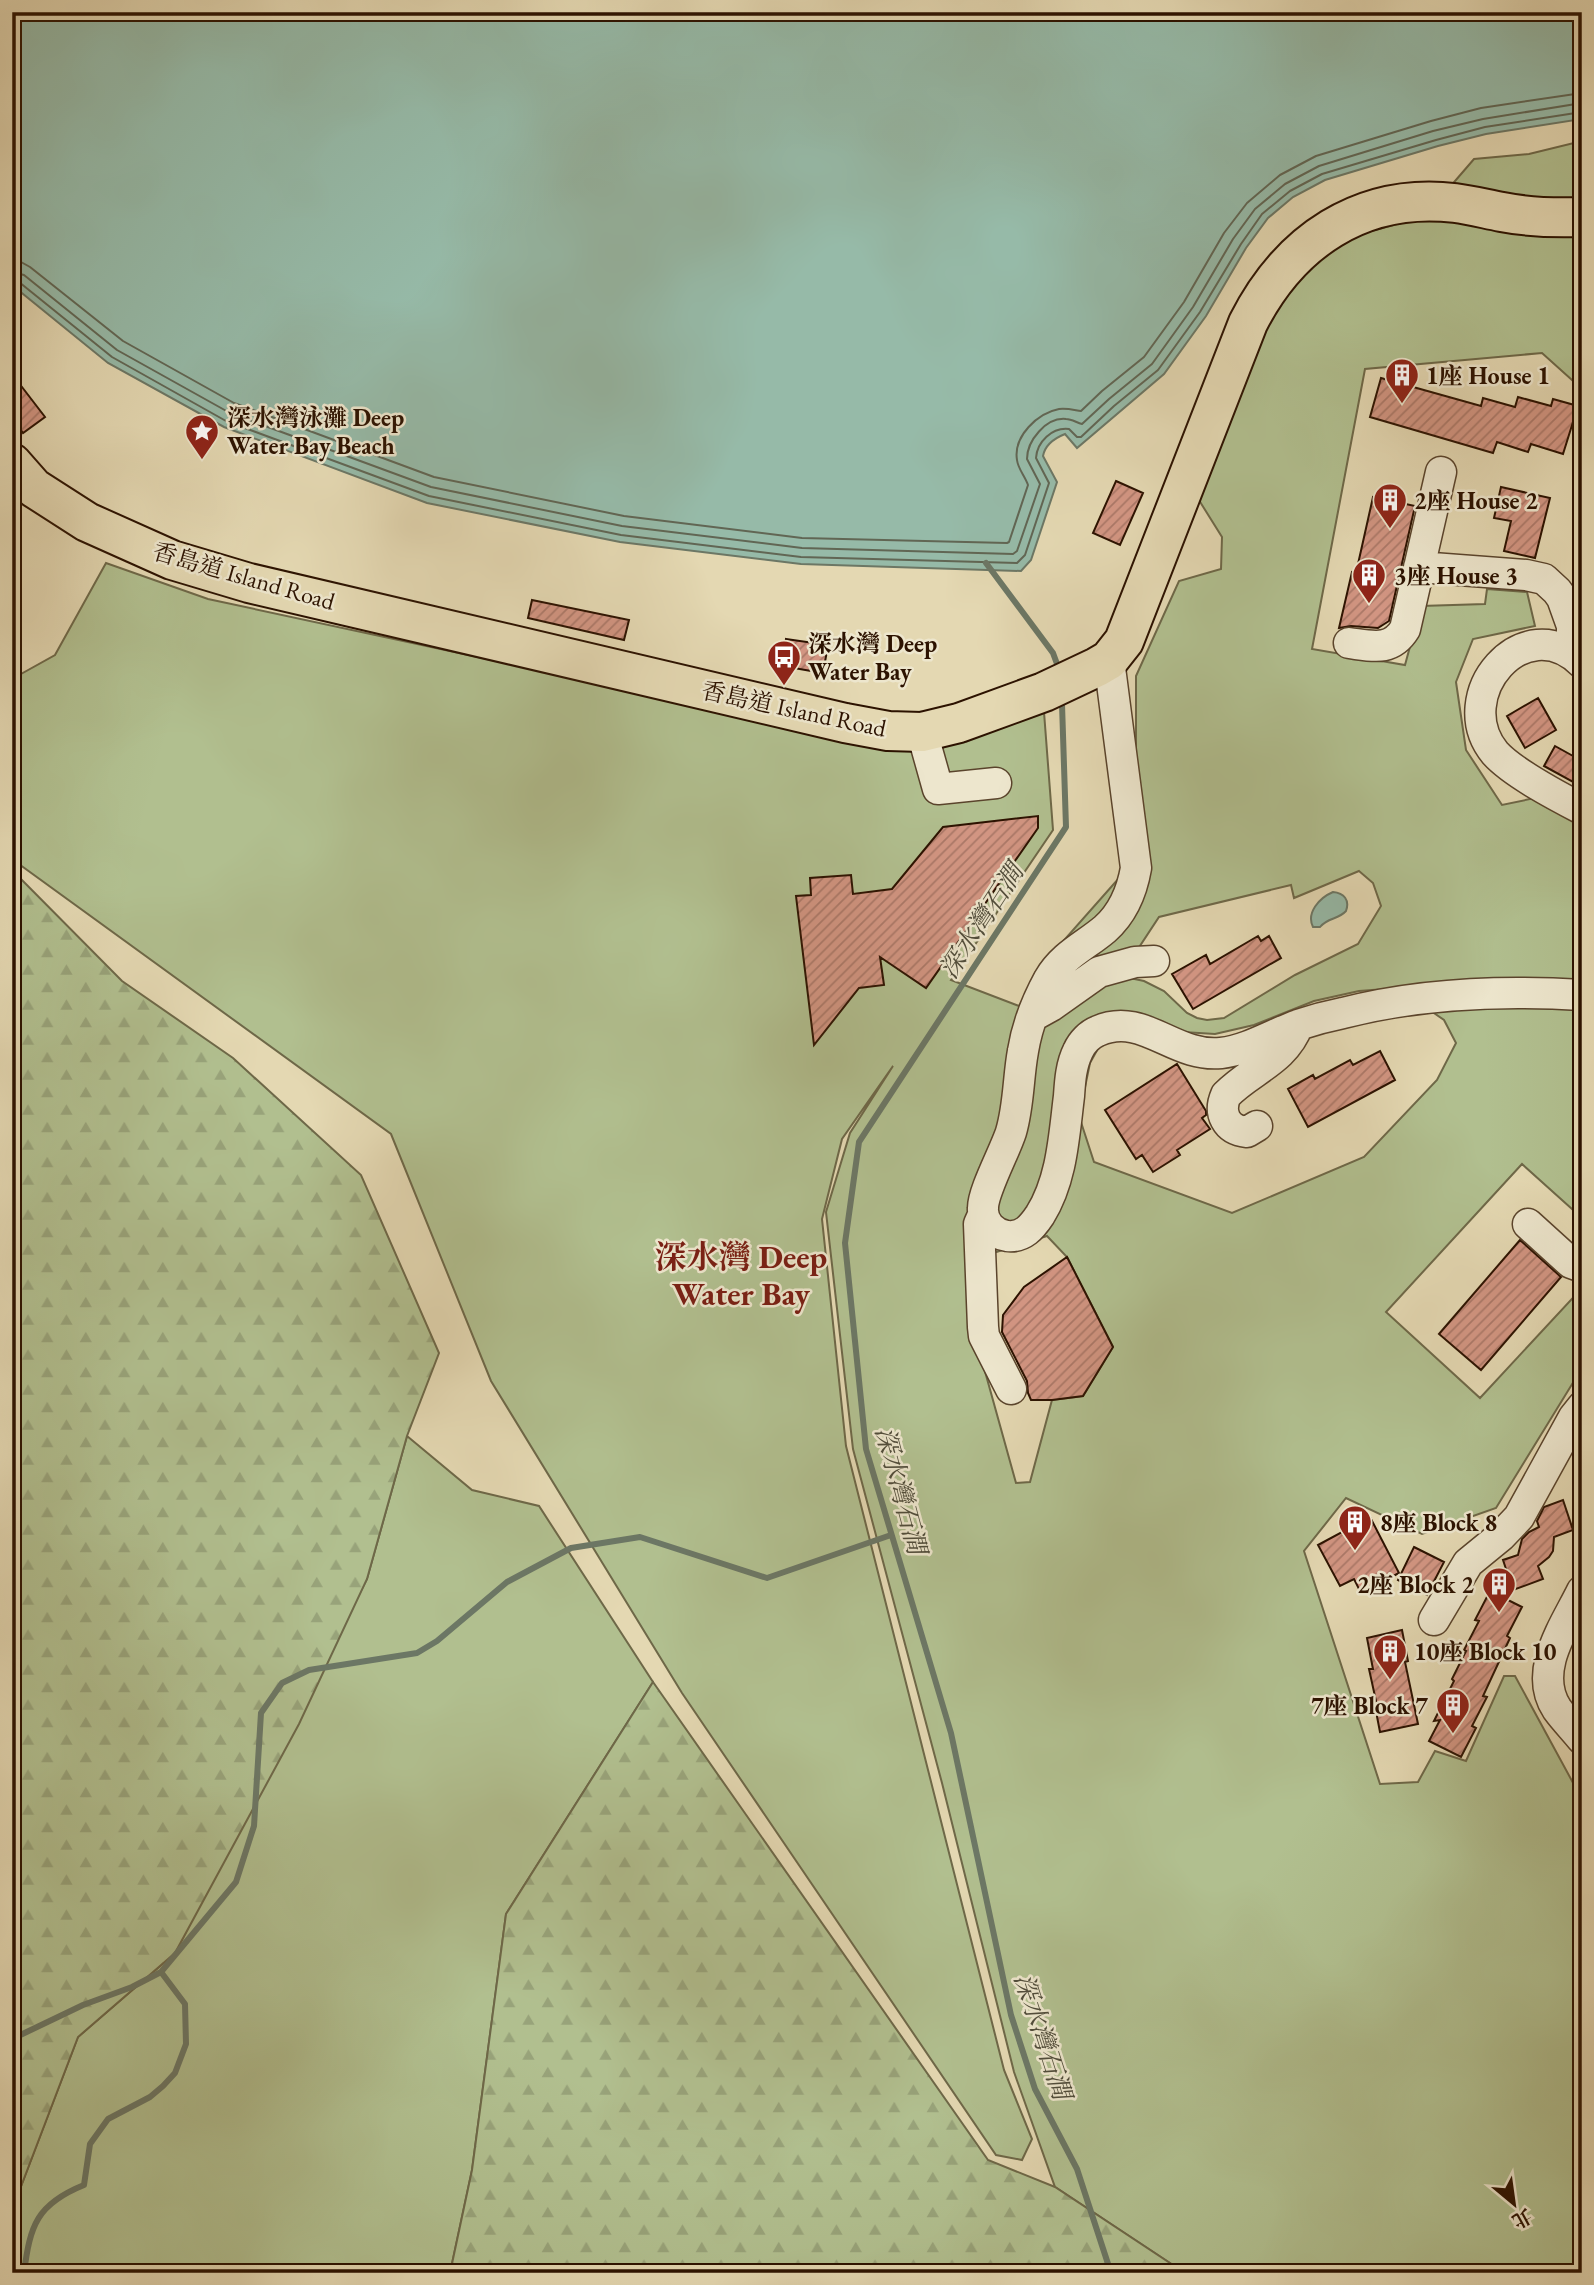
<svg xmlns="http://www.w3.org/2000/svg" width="1594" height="2285" font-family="'EB Garamond','Noto Serif TC',serif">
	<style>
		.grass { fill: #b1bf8f; stroke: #6e6848; stroke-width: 2; fill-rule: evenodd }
		.forest { fill: url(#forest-firs); stroke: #6e6848; stroke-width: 2 }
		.water { fill: #96baa8; stroke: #6c7765; stroke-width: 2 }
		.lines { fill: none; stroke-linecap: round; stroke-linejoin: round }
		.shore { stroke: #616654; stroke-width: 2 }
		.stream { stroke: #6c7765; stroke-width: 6 }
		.building { fill: url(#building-hatch); stroke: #2c1200; stroke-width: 2 }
		.minor-casing { stroke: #5a442c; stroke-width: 33 }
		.major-casing { stroke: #2c1200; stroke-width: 42 }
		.minor { stroke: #ede6cd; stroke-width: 30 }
		.major { stroke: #e4d8b2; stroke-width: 38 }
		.labels { text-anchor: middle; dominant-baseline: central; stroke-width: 5; stroke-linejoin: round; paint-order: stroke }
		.poi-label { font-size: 24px; font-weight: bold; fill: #2c1200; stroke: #ede6cd; text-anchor: start }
		.street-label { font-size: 24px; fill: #2c1200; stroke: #ede6cd }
		.water-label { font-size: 26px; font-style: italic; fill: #514d3b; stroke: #ede6cd }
		.district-label { font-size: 32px; font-weight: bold; fill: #7a1f14; stroke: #ede6cd }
	</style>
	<defs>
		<pattern id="forest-firs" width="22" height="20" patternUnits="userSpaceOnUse" patternTransform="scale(1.75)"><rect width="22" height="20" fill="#b1bf8f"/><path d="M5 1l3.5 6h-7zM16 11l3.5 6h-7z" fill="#98a37a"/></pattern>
		<pattern id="building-hatch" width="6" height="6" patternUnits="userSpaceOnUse" patternTransform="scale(1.75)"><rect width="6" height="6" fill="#d29582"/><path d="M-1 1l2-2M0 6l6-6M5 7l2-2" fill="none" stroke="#ab7868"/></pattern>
	</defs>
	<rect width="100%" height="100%" fill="#e4d8b2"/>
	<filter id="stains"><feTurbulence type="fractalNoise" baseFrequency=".00286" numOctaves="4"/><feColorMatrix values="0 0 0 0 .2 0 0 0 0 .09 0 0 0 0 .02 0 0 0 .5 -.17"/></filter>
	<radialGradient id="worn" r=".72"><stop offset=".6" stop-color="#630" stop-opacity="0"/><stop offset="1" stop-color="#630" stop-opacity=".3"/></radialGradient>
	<!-- grass -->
	<path class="grass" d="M 1582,141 L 1582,389 L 1542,353 L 1365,369 L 1312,649 L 1405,665 L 1421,606 L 1485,604 L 1487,589 L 1527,592 L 1535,626 L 1473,639 L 1456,682 L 1466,750 L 1502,805 L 1568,791 L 1582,796 L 1582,1218 L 1522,1164 L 1386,1312 L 1480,1398 L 1582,1288 L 1582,1368 L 1496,1508 L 1422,1534 L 1346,1498 L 1304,1551 L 1380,1784 L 1418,1782 L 1435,1751 L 1466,1761 L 1504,1676 L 1515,1676 L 1578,1792 L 1582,1795 L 1582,2273 L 1185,2273 L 1055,2187 L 1014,2072 L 942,1783 L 853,1449 L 826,1212 L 850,1133 L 893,1066 L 842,1139 L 822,1219 L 846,1446 L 1004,2070 L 1032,2139 L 1022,2160 L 996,2155 L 682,1693 L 491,1381 L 391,1134 L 12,859 L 12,679 L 55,655 L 106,563 L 208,599 L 914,751 L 1044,712 L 1053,830 L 951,980 L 1019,1006 L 1050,956 L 1120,877 L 1136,785 L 1136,676 L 1179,581 L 1221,569 L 1222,537 L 1197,497 L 1273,306 L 1329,242 L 1424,217 L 1474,159 L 1529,154 ZM 1359,871 L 1373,883 L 1381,906 L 1358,944 L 1295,975 L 1224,1018 L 1207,1020 L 1197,1018 L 1187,1013 L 1164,991 L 1144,981 L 1125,977 L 1134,955 L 1159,917 L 1291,885 L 1294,898 ZM 1398,988 L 1444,1020 L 1456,1043 L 1437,1080 L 1364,1157 L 1232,1213 L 1094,1162 L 1079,1116 L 1090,1063 L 1101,1043 L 1183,1032 L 1215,1034 L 1254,1025 L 1314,1001 L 1359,991 ZM 1047,1236 L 1067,1257 L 1113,1347 L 1083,1396 L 1052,1400 L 1030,1482 L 1016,1483 L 976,1339 L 971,1260 Z
		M 407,1436 L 472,1490 L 539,1506 L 653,1682 L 506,1914 L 472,2170 L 450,2273 L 12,2273 L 12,2210 L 78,2037 L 175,1953 L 367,1579 Z"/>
	<!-- forest -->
	<path class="forest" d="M 12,870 L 122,981 L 233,1058 L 361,1175 L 439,1353 L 407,1436 L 367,1579 L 299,1724 L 175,1953 L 78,2037 L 12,2210 Z
		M 653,1682 L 988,2160 L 1055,2187 L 1185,2273 L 450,2273 L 472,2170 L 506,1914 Z"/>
	<!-- water -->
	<path class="water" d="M 12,12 L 1582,12 L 1582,119 L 1486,134 L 1438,146 L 1325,180 L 1293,197 L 1268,218 L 1246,248 L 1206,316 L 1164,374 L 1077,448 L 1065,434 C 1055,438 1045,445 1043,456 L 1057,482 L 1031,560 L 1021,571 L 801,564 L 620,542 L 427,503 L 224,427 L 108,363 L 12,285 Z
		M 1333,892 C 1344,893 1350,900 1346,911 C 1338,920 1328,917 1320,927 L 1313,927 C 1306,913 1319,898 1333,892 Z"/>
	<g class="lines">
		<!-- shore -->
		<path class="shore" d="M 12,261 L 21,262 L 30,267 L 123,341 L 234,403 L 434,477 L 624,516 L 802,538 L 1007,543 L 1009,542 L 1028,485 C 1025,476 1018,469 1017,460 C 1013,436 1038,413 1059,409 C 1067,408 1074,410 1081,411 L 1102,391 L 1144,357 L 1184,302 L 1224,233 L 1247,203 L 1280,175 L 1316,156 L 1431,121 L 1481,108 L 1582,93
			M 12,272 L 24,275 L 117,350 L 230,413 L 431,487 L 622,526 L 802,548 L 1013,554 L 1017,551 L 1040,484 L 1027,459 C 1027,441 1046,417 1066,419 C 1072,419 1077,423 1082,424 L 1109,399 L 1152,364 L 1193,307 L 1233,239 L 1255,209 L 1285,184 L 1319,166 L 1433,131 L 1483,119 L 1582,103
			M 12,281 L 19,282 L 112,357 L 226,421 L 429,496 L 621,535 L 801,557 L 1017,563 L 1025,555 L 1049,483 L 1036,458 C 1037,442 1052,427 1069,429 L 1077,437 L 1081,437 L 1114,406 L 1158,370 L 1200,312 L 1241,244 L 1262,214 L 1290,191 L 1322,174 L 1436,140 L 1485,127 L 1582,112"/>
		<!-- stream -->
		<path class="stream" d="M 986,563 L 1053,653 L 1060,672
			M 1062,704 L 1066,827 L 859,1142 L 845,1243 L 866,1449 L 951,1733 L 1011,2015 L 1035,2089 L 1077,2169 L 1111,2273
			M 12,2039 L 83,2005 L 132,1987 L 161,1972
			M 24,2273 C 30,2225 37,2204 84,2185 L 90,2144 L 108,2119 L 150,2097 L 163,2086 L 175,2073 L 186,2044 L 185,2004 L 161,1972 L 236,1882 L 254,1826 L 261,1713 L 282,1683 L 309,1670 L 417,1653 L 437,1641 L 507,1582 L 571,1548 L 640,1537 L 767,1578 L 891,1535"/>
	</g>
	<!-- building -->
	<path class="building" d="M 12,374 L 45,417 L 23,433 L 12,418 Z
		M 1381,378 L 1481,406 L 1483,398 L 1515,407 L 1518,397 L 1551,406 L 1553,399 L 1578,406 L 1563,454 L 1531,444 L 1528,452 L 1497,442 L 1493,453 L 1370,417 Z
		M 1116,481 L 1143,493 L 1120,545 L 1093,533 Z
		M 1501,487 L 1550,498 L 1535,558 L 1504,551 L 1511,521 L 1494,518 Z
		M 1373,497 L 1415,506 L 1389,621 L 1378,628 L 1351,626 L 1339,628 L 1352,572 L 1356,573 Z
		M 532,600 L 629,620 L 624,640 L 528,618 Z
		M 786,639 L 828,645 L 823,673 L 782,666 Z
		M 1538,698 L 1556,730 L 1525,748 L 1507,716 Z
		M 1555,746 L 1582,761 L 1582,766 L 1573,782 L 1544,766 Z
		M 1038,816 L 1038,828 L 926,988 L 880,957 L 884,985 L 859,988 L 814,1045 L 796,896 L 811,895 L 810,878 L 851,875 L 853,894 L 892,889 L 943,827 Z
		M 1258,936 L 1261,941 L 1269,936 L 1281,958 L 1193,1009 L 1172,974 L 1206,955 L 1210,964 Z
		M 1380,1051 L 1395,1080 L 1308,1127 L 1288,1089 L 1313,1075 L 1315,1079 L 1350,1060 L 1353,1065 Z
		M 1177,1064 L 1206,1111 L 1206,1115 L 1202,1118 L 1210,1129 L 1177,1150 L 1180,1155 L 1153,1172 L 1142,1155 L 1136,1159 L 1105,1110 Z
		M 1520,1240 L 1561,1277 L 1481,1370 L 1439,1334 Z
		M 1067,1257 L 1113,1347 L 1083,1396 L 1052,1400 L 1031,1400 L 1028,1393 L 1027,1381 L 1002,1332 L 1003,1315 L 1024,1287 Z
		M 1563,1500 L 1573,1530 L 1554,1537 L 1553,1551 L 1549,1557 L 1538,1566 L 1543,1579 L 1513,1590 L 1503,1560 L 1518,1555 L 1522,1539 L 1529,1532 L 1539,1527 L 1537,1521 L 1544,1507 Z
		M 1370,1517 L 1399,1573 L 1361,1593 L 1354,1579 L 1340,1586 L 1318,1545 Z
		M 1414,1547 L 1444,1562 L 1427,1595 L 1398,1580 Z
		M 1490,1591 L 1522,1607 L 1507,1636 L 1510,1638 L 1483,1696 L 1487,1697 L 1472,1726 L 1476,1728 L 1461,1757 L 1429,1741 L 1440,1720 L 1434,1721 L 1454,1681 L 1452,1679 L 1466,1651 L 1464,1650 L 1479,1621 L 1475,1620 Z
		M 1402,1630 L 1408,1661 L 1405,1662 L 1418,1724 L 1380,1732 L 1374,1701 L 1376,1701 L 1369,1669 L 1373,1669 L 1367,1638 Z"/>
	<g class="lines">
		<!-- minor casing -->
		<g class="minor-casing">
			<path id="minor" d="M 1419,567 L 1526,575 L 1544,579 L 1557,591 L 1562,598 L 1572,626 L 1572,636 L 1566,650
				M 1349,643 C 1372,646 1391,652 1405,629 L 1441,472
				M 1109,660 L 1136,868 C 1132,891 1123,913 1105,929 C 1085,946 1063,955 1049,979 C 1037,1001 1027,1026 1023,1051 C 1018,1078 1019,1105 1011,1132 C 1005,1151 983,1191 983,1208 C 982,1223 994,1234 1007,1236 C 1023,1238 1032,1227 1040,1215 C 1062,1180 1064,1136 1069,1096 C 1070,1081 1071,1065 1078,1051 C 1082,1042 1090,1034 1098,1031 C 1143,1011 1174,1058 1221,1053 C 1248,1050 1273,1034 1298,1025 C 1313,1020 1328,1016 1343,1013 C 1421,993 1502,990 1582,995
				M 1582,663 C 1524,606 1448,696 1495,753 C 1513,773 1557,796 1582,809
				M 922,732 L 938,789 L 996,783
				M 1033,1016 L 1051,1006 L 1099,972 L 1135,962 L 1154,961
				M 1257,1126 L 1247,1132 C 1226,1130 1218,1113 1226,1095 C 1250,1070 1285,1061 1298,1025
				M 983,1215 L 979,1224 L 983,1327 L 984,1336 L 1011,1389
				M 1528,1224 L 1571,1263 L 1582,1267
				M 1582,1591 C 1565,1626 1532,1671 1557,1709 C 1565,1720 1574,1729 1582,1739
				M 1434,1620 L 1468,1563 L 1501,1536 L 1519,1517 L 1574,1417 L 1582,1407"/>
		</g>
		<!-- major casing -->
		<g class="major-casing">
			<path id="major" d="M 12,463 L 34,488 L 87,522 L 172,560 L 249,583 L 845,723 L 888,731 L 922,732 L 959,723 L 1044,692 L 1097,667 L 1109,660 L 1124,641 L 1248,323 C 1289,242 1361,192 1455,203 C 1471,205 1486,209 1502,212 C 1528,217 1555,218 1582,217"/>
		</g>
		<!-- minor -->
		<use href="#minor" class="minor"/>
		<!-- major -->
		<use href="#major" class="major"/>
	</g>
	<!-- icons -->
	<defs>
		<g id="building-pin" transform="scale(1.75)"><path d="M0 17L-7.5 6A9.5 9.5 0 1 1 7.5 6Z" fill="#8f2418" stroke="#ede6cd"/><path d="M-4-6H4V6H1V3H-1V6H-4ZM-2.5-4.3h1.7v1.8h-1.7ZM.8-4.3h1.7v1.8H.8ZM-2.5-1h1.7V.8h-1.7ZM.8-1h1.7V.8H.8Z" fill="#fff"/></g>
		<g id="sight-pin" transform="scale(1.75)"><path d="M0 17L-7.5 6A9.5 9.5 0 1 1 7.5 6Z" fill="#8f2418" stroke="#ede6cd"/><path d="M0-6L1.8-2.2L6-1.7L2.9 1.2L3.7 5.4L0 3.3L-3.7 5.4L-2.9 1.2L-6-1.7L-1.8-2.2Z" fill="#fff"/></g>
		<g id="bus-pin" transform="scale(1.75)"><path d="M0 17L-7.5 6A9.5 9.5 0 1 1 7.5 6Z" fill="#8f2418" stroke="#ede6cd"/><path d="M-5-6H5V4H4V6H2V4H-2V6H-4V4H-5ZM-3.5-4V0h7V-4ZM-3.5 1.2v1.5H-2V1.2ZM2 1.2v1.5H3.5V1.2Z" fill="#fff"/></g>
	</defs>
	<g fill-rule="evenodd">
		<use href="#building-pin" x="1402" y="375"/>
		<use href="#sight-pin" x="202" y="431"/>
		<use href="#building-pin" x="1390" y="500"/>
		<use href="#building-pin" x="1369" y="575"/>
		<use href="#bus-pin" x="784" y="657"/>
		<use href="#building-pin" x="1355" y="1522"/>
		<use href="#building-pin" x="1499" y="1584"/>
		<use href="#building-pin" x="1390" y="1651"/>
		<use href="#building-pin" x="1453" y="1705"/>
	</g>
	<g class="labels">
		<!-- poi labels -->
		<g class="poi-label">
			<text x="1426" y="375">1座 House 1</text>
			<text x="227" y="417">深水灣泳灘 Deep<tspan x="227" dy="28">Water Bay Beach</tspan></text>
			<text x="1414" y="500">2座 House 2</text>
			<text x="1394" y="575">3座 House 3</text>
			<text x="808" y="643">深水灣 Deep<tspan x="808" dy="28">Water Bay</tspan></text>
			<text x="1380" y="1522">8座 Block 8</text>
			<text x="1474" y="1584" text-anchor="end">2座 Block 2</text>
			<text x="1414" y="1651">10座 Block 10</text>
			<text x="1428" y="1705" text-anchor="end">7座 Block 7</text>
		</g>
		<!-- street labels -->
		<g class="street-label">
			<text transform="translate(244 576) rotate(16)">香島道 Island Road</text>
			<text transform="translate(794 709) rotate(12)">香島道 Island Road</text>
		</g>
		<!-- water labels -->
		<g class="water-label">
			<text transform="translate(981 921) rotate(-57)">深水灣石澗</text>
			<text transform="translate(901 1490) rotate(75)">深水灣石澗</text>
			<text transform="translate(1043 2036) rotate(72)">深水灣石澗</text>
		</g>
		<!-- district labels -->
		<g class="district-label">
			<text x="741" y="1257">深水灣 Deep<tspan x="741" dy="37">Water Bay</tspan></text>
		</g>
	</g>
	<!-- margin -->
	<rect width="1594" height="2285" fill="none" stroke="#e4d8b2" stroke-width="42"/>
	<rect x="14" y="14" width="1566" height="2257" fill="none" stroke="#2c1200" stroke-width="3.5"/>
	<rect x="21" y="21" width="1552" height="2243" fill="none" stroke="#2c1200" stroke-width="2"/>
	<!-- north arrow -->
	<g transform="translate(1514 2204) rotate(151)" stroke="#ede6cd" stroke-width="5" paint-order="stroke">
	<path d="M0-5L12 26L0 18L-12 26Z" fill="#2c1200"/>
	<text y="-10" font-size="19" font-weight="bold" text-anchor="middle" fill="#2c1200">北</text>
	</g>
	<rect width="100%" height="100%" filter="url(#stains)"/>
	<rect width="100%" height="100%" fill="url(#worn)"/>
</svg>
